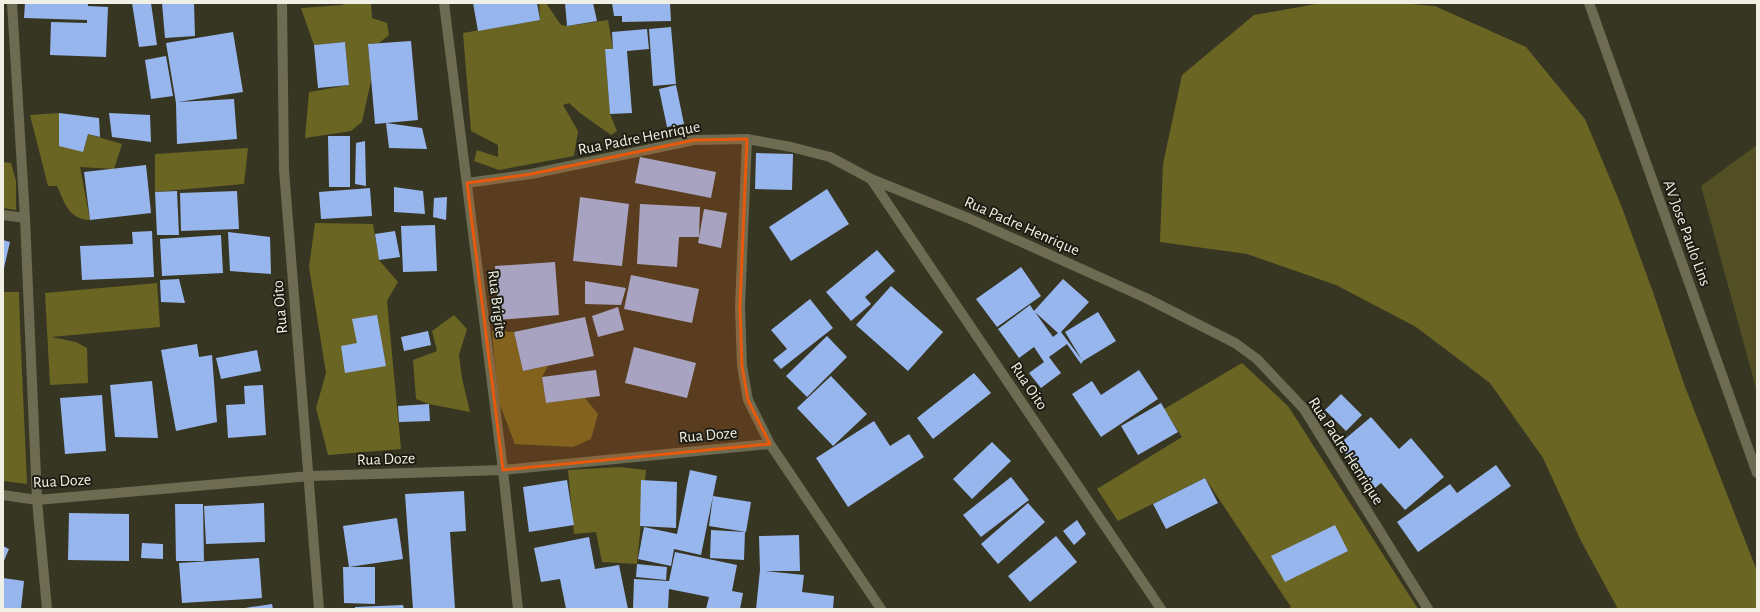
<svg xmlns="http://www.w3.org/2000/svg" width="1760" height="612" font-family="'Alegreya Sans',sans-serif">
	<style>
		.green { fill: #524f24 }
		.forest { fill: #6a6522 }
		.building { fill: #98b6ee; fill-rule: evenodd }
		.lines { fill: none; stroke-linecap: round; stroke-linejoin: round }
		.minor { stroke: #6d6b51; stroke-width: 10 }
		.marked { fill: #e8590c; fill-opacity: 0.2; stroke: #e8590c; stroke-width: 3; stroke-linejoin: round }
		.labels { text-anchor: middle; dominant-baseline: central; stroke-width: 4; stroke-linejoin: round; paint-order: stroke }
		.street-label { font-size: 16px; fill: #efefe3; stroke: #1d1d14 }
	</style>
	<rect width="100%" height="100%" fill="#373623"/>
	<!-- green -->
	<path class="green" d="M 1757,145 L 1757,392 L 1701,186 Z"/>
	<!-- forest -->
	<path class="forest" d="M 344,3 L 371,3 L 372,18 L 387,23 L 389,35 L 379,43 L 368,44 L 371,81 L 362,122 L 351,131 L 305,138 L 309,92 L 349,85 L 345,42 L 314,45 L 301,8 L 343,5 Z
		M 539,3 L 546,3 L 561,25 L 567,26 L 608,20 L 613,49 L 605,49 L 610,114 L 617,131 L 611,135 L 580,113 L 569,103 L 563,105 L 578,131 L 574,156 L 499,170 L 474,161 L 477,150 L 498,157 L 498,145 L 471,131 L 463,33 L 540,20 Z
		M 1321,3 L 1400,3 L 1435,6 L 1526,47 L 1585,119 L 1621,205 L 1653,292 L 1684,384 L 1757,571 L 1757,609 L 1618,609 L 1581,541 L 1543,458 L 1490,383 L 1416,327 L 1336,285 L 1247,254 L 1160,242 L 1163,164 L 1182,75 L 1254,15 Z
		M 59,113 L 59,146 L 84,148 L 88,134 L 122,144 L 114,169 L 80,167 L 90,220 C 68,219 65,203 57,186 L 48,186 L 30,115 Z
		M 248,148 L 244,184 L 155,192 L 155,154 Z
		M 3,162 L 11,163 L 16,181 L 16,210 L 3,208 Z
		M 315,223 L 373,224 L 379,260 L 398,282 L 387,301 L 401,449 L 328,455 L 316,408 L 326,373 L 309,267 Z
		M 157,283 L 160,327 L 51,337 L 76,342 L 87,348 L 88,383 L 50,385 L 45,293 Z
		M 3,292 L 19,292 L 20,326 L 27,484 L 3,481 Z
		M 454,315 L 467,329 L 459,355 L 462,378 L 470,412 L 429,404 L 416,399 L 413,360 L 437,351 L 432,331 Z
		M 492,331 L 514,332 L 523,371 L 548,366 L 542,377 L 546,403 L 585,398 L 598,414 L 591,439 L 573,447 L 515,444 L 498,400 Z
		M 1242,363 L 1288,406 L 1418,609 L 1288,609 L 1291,607 L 1205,478 L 1118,521 L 1097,489 L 1182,437 L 1164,409 Z
		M 620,467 L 646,470 L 637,564 L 602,562 L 596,532 L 574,534 L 568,470 Z"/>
	<!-- building -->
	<path class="building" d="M 25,3 L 88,3 L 88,6 L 108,7 L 106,57 L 50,55 L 51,22 L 87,23 L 87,20 L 24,18 Z
		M 132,3 L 151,3 L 157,45 L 139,47 Z
		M 162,3 L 194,3 L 195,36 L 165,38 Z
		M 473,3 L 537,3 L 540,20 L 478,31 Z
		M 565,3 L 593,3 L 597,21 L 567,26 Z
		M 612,3 L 670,3 L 671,21 L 622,22 L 622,16 L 614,16 Z
		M 671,27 L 676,84 L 653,86 L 649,29 Z
		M 647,29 L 649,49 L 627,51 L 632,113 L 610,114 L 605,49 L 613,49 L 612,32 Z
		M 233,32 L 243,92 L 178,102 L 234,99 L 237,139 L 177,144 L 176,103 L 166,43 Z
		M 411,41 L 418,120 L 375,124 L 368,44 Z
		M 345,42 L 349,85 L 318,88 L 314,45 Z
		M 166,56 L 173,96 L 151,99 L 145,60 Z
		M 676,85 L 684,124 L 667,127 L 659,89 Z
		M 59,113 L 99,118 L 100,137 L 88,134 L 83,152 L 59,146 Z
		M 109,113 L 150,115 L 151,142 L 112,137 Z
		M 386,123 L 422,128 L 427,149 L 389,148 Z
		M 328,136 L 350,136 L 350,187 L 329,187 Z
		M 365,141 L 366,186 L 355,184 L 356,143 Z
		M 756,153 L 793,154 L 792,190 L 755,189 Z
		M 640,157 L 716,172 L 711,198 L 635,183 Z
		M 146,165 L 151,213 L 90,220 L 84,172 Z
		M 394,187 L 423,191 L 425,214 L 394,212 Z
		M 370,188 L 372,216 L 321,219 L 319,192 Z
		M 827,189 L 849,224 L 791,261 L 769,227 Z
		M 177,191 L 179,235 L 157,235 L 155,192 Z
		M 237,191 L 239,229 L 181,231 L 180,193 Z
		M 447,197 L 446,220 L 433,217 L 434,198 Z
		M 580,197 L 629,204 L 622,266 L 573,261 Z
		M 640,204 L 700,207 L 699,237 L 679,237 L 677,267 L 637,264 Z
		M 704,209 L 727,213 L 721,248 L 698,243 Z
		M 435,225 L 437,271 L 403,272 L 401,226 Z
		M 152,231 L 154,277 L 82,280 L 80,246 L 133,244 L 132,232 Z
		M 395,231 L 400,257 L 379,260 L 375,234 Z
		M 228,232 L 270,237 L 271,274 L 230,271 Z
		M 221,235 L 223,273 L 162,276 L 160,239 Z
		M 3,240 L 10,242 L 4,268 L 3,268 Z
		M 877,250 L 895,271 L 865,297 L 871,304 L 851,321 L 826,292 Z
		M 555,262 L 559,315 L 499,320 L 495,266 Z
		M 1021,267 L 1041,296 L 997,327 L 976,299 Z
		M 631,275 L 699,289 L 692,323 L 624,309 Z
		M 179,279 L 185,303 L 161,302 L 160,280 Z
		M 1063,279 L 1089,302 L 1061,332 L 1082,360 L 1065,332 L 1098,312 L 1116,341 L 1083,361 L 1081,364 L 1067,344 L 1049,357 L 1061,373 L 1041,388 L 1029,373 L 1044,362 L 1034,347 L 1019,358 L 998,329 L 1030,305 L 1034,311 ZM 1035,312 L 1058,333 L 1053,337 Z
		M 585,281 L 626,288 L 621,305 L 585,304 Z
		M 891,286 L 943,332 L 908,371 L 856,325 Z
		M 810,299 L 833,328 L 781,369 L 773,360 L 787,349 L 771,330 Z
		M 618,307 L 624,330 L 598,337 L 592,316 Z
		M 377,315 L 386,366 L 345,373 L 341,346 L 357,343 L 352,319 Z
		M 585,317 L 594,356 L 523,371 L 514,332 Z
		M 428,331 L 431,345 L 404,351 L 401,337 Z
		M 827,336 L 847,357 L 807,397 L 786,376 Z
		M 197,344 L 199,357 L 212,355 L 217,422 L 176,431 L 161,350 Z
		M 634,347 L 696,363 L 687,398 L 625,383 Z
		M 257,350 L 261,371 L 221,379 L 216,358 Z
		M 596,370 L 600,396 L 546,403 L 542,377 Z
		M 1139,370 L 1158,399 L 1101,437 L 1072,394 L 1092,381 L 1101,395 Z
		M 974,373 L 991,393 L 933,439 L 917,418 Z
		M 831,376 L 867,414 L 833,446 L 797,408 Z
		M 152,381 L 158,438 L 115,437 L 110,385 Z
		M 263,385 L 266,435 L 228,438 L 226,405 L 245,404 L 244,386 Z
		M 1341,394 L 1362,415 L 1346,431 L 1325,410 Z
		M 102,395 L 106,451 L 65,454 L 60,398 Z
		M 1161,403 L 1178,432 L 1138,455 L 1121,426 Z
		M 429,404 L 430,421 L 399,422 L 398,406 Z
		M 1371,417 L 1399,449 L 1411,438 L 1444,477 L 1405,510 L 1381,483 L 1375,488 L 1338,445 Z
		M 874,421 L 890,446 L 909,434 L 924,457 L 848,507 L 816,458 Z
		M 992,442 L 1011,461 L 972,499 L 953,479 Z
		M 1496,465 L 1511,486 L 1418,552 L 1397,522 L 1450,484 L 1457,493 Z
		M 690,470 L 717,476 L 701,555 L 674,549 L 671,566 L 638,559 L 644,527 L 677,534 Z
		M 1011,477 L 1029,500 L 981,537 L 963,515 Z
		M 1205,478 L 1218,503 L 1166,529 L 1153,504 Z
		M 567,480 L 574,525 L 529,532 L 523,487 Z
		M 641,480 L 677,482 L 676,528 L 640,526 Z
		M 464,491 L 466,531 L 450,532 L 455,609 L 413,609 L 405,494 Z
		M 713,496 L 751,502 L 746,532 L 709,526 Z
		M 264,503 L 265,542 L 206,544 L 204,506 Z
		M 1028,503 L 1045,522 L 998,564 L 981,544 Z
		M 175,504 L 203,504 L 204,561 L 176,561 Z
		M 69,513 L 129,514 L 129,561 L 68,560 Z
		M 397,518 L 403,559 L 349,567 L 343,526 Z
		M 1077,520 L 1086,534 L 1074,545 L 1063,531 Z
		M 1335,525 L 1348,551 L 1285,582 L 1271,556 Z
		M 711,530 L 745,532 L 744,560 L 710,558 Z
		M 799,535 L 800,571 L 765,571 L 804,575 L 802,592 L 834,596 L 833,609 L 756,609 L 760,570 L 759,536 Z
		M 1056,536 L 1077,562 L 1030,602 L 1008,576 Z
		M 589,537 L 595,569 L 619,565 L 628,609 L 566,609 L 560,579 L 541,582 L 534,548 Z
		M 142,543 L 163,544 L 163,559 L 141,558 Z
		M 3,546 L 9,549 L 3,563 Z
		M 675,552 L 737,565 L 732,591 L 743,593 L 740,609 L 706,609 L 709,597 L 669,589 L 668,609 L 633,609 L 634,579 L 669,581 Z
		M 259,558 L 262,598 L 182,603 L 179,563 Z
		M 637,564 L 667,567 L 666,580 L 636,577 Z
		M 343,567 L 375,567 L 375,604 L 344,603 Z
		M 3,578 L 24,581 L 21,609 L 3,609 Z
		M 272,604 L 273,609 L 245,609 L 245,608 Z
		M 403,605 L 404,609 L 355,609 L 355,607 Z"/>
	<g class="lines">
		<!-- minor -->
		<path class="minor" d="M 12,3 L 25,218 L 37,500 L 47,609
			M 282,3 L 284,170 L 319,609
			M 444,3 L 503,470 L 518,609
			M 1589,3 L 1757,473
			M 747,139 L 740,306 L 742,366 L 748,400 L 770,444 L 881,609
			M 871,179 L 1161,609
			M 467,183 L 531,174 L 694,140 L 747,139 L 791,147 L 830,157 L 871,179 L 968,218 L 1146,298 L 1235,343 L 1257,359 L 1304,409 L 1428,609
			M 3,215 L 25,218
			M 3,495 L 37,500 L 310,476 L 503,470 L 770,444"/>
	</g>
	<!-- marked area -->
	<path class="marked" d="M 747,139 L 740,306 L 742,366 L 748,400 L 770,444 L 503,470 L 467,183 L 531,174 L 694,140 Z"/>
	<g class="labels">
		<!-- street labels -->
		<g class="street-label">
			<text transform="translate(639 138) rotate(-11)">Rua Padre Henrique</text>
			<text transform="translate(1022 226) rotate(24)">Rua Padre Henrique</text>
			<text transform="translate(1687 233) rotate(70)">AV Jose Paulo Lins</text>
			<text transform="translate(497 304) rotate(83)">Rua Brigite</text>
			<text transform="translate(280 307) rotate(-95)">Rua Oito</text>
			<text transform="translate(1029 386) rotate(56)">Rua Oito</text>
			<text transform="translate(708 435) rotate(-5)">Rua Doze</text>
			<text transform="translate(1346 451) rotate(57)">Rua Padre Henrique</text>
			<text transform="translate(386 459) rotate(-2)">Rua Doze</text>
			<text transform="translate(62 481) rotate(-3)">Rua Doze</text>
		</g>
	</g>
	<!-- border -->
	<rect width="1760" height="612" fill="none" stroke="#efefe3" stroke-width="8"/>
</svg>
